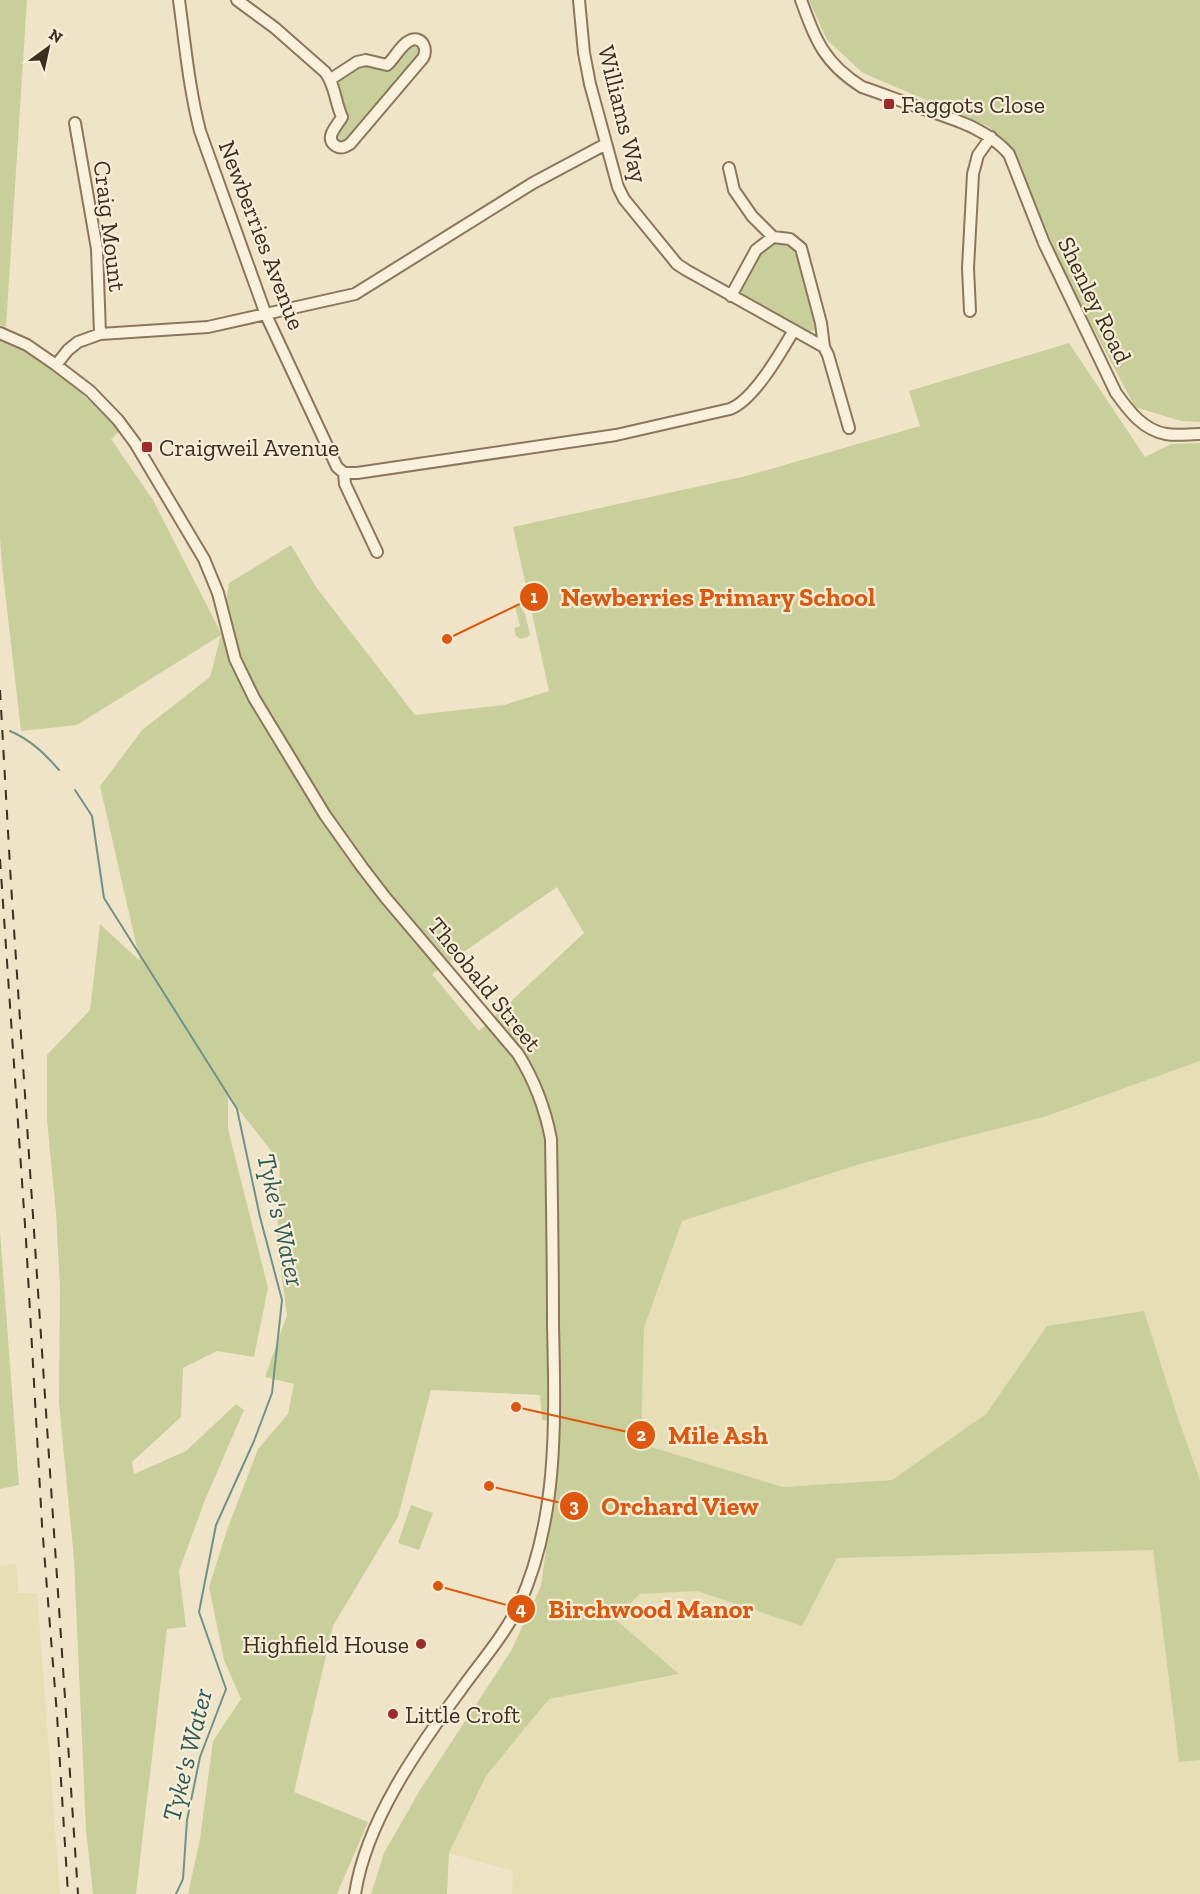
<svg xmlns="http://www.w3.org/2000/svg" width="1200" height="1894" font-family="'Zilla Slab',serif">
	<style>
		.farmland { fill: #e6deb5 }
		.green { fill: #c9cf9b; fill-rule: evenodd }
		.lines { fill: none; stroke-linecap: round; stroke-linejoin: round }
		.stream { stroke: #6f938a; stroke-width: 2 }
		.minor-casing { stroke: #8d765c; stroke-width: 14 }
		.minor { stroke: #faf1dc; stroke-width: 10 }
		.rail { stroke: #3d2e20; stroke-width: 2; stroke-dasharray: 10 10; stroke-linecap: butt }
		.poi-dot { fill: #9e2a2b; stroke: #f7eed8; stroke-width: 2 }
		.labels { text-anchor: middle; dominant-baseline: central; stroke-width: 4.5; stroke-linejoin: round; paint-order: stroke }
		.poi-label { font-size: 24px; fill: #3d2e20; stroke: #f7eed8; text-anchor: start }
		.street-label { font-size: 24px; fill: #3d2e20; stroke: #f7eed8 }
		.water-label { font-size: 26px; font-style: italic; fill: #2f5d5a; stroke: #f7eed8 }
		.leader { fill: none; stroke: #df570d; stroke-width: 2 }
		.callout-dot { fill: #df570d; stroke: #f7eed8; stroke-width: 2 }
		.mark-label { font-size: 18px; text-anchor: middle; font-weight: bold; fill: #fff }
		.callout-label { font-size: 26px; text-anchor: middle; font-weight: bold; fill: #df570d; stroke: #f7eed8; stroke-width: 4.5; stroke-linejoin: round; paint-order: stroke }
	</style>
	<rect width="100%" height="100%" fill="#f0e4c8"/>
	<!-- farmland -->
	<path class="farmland" d="M 1200,1061 L 1200,1480 L 1177,1415 L 1047,1326 L 986,1414 L 892,1480 L 783,1487 L 641,1445 L 644,1328 L 682,1221 L 860,1164 L 1047,1116 Z
		M 1153,1550 L 1179,1762 L 1200,1760 L 1200,1894 L 512,1894 L 513,1871 L 449,1853 L 486,1776 L 549,1699 L 679,1674 L 615,1619 L 640,1594 L 697,1590 L 802,1626 L 837,1558 Z
		M 16,1563 L 18,1593 L 37,1593 L 60,1894 L 0,1894 L 0,1566 Z"/>
	<!-- green -->
	<path class="green" d="M 0,0 L 27,0 L 6,327 L 0,325 Z
		M 809,0 L 1200,0 L 1200,422 L 1181,421 L 1135,407 L 1067,279 L 1014,152 L 989,127 L 863,73 L 827,40 Z
		M 414,42 L 423,50 L 345,144 L 336,142 L 335,132 L 344,121 L 338,87 L 340,80 L 345,73 L 362,64 L 375,65 Z
		M 780,240 L 798,248 L 817,327 L 815,330 L 807,332 L 743,297 L 740,288 L 760,251 L 766,244 Z
		M 0,340 L 31,355 L 78,390 L 120,431 L 111,439 L 153,500 L 221,633 L 229,583 L 291,545 L 316,587 L 415,715 L 504,705 L 549,691 L 513,527 L 746,476 L 920,426 L 909,391 L 1069,343 L 1145,457 L 1171,444 L 1200,443 L 1200,1061 L 1047,1116 L 860,1164 L 682,1221 L 644,1328 L 641,1444 L 783,1487 L 892,1480 L 986,1414 L 1047,1326 L 1144,1311 L 1177,1415 L 1200,1480 L 1200,1760 L 1179,1762 L 1153,1550 L 837,1558 L 802,1626 L 697,1591 L 640,1594 L 615,1619 L 679,1674 L 549,1699 L 486,1776 L 449,1853 L 447,1894 L 371,1894 L 384,1853 L 420,1790 L 511,1651 L 541,1586 L 553,1498 L 559,1423 L 542,1420 L 540,1395 L 431,1390 L 398,1517 L 333,1626 L 294,1792 L 368,1822 L 337,1894 L 188,1894 L 200,1839 L 213,1741 L 241,1699 L 224,1660 L 209,1587 L 227,1530 L 258,1449 L 288,1414 L 294,1384 L 265,1377 L 287,1315 L 277,1241 L 280,1162 L 228,1096 L 228,1129 L 268,1288 L 254,1357 L 217,1351 L 183,1368 L 181,1417 L 132,1462 L 134,1474 L 186,1451 L 236,1404 L 244,1410 L 205,1500 L 179,1571 L 186,1627 L 167,1629 L 136,1894 L 93,1894 L 86,1831 L 74,1559 L 59,1403 L 60,1288 L 56,1213 L 47,1120 L 47,1055 L 90,1010 L 100,924 L 140,961 L 100,786 L 142,730 L 210,677 L 221,635 L 77,725 L 21,731 L 2,566 L 0,538 ZM 557,887 L 584,933 L 479,1031 L 432,974 Z
		M 519,604 L 525,614 L 530,634 L 528,637 L 521,639 L 516,636 L 514,628 L 520,626 L 515,606 Z
		M 0,1231 L 19,1485 L 0,1489 Z
		M 411,1505 L 433,1513 L 419,1550 L 398,1543 Z"/>
	<g class="lines">
		<!-- stream -->
		<path class="stream" d="M 10,731 C 31,740 45,754 59,770
			M 75,790 L 92,816 L 104,898 L 237,1109 L 260,1217 L 282,1300 L 272,1393 L 254,1441 L 216,1525 L 199,1612 L 226,1689 L 200,1757 L 187,1820 L 183,1879 L 176,1894"/>
		<!-- minor casing -->
		<g class="minor-casing">
			<path id="minor" d="M 179,0 C 185,44 189,88 200,131 L 266,315 L 337,467 L 344,473 L 345,484 L 377,552
				M 237,0 L 275,28 L 325,72 C 335,84 335,102 342,117 C 338,125 323,138 336,146 C 341,149 345,147 350,144 L 423,58 C 428,50 423,36 411,40 C 401,44 395,58 387,65 L 366,60 L 357,62 L 331,79
				M 579,0 L 584,53 L 590,84 L 618,187 L 624,199 L 677,264 L 686,270 L 824,347 L 828,355 L 849,428
				M 801,0 C 816,41 824,63 862,87 C 883,94 903,102 924,109 C 955,120 986,128 1009,154 L 1044,243 L 1116,393 C 1129,411 1143,430 1166,434 C 1177,436 1189,434 1200,434
				M 75,123 L 97,249 L 100,334
				M 729,168 L 734,190 L 752,216 L 773,237 L 790,239 L 801,248 L 821,323 L 824,347
				M 731,296 L 756,250 L 773,237
				M 970,311 L 968,268 L 973,174 L 978,155 L 991,137
				M 0,333 L 27,345 L 56,365 L 90,391 L 118,420 L 135,443 L 204,559 L 218,593 L 235,659 L 254,698 L 325,815 L 362,867 L 385,897 L 518,1054 C 535,1081 545,1108 551,1139 C 552,1200 553,1262 553,1324 C 555,1418 559,1518 519,1605 C 504,1636 480,1663 460,1691 C 417,1749 366,1822 355,1894
				M 56,365 L 68,350 L 78,342 L 100,334 L 208,327 L 355,294 L 533,183 L 606,144
				M 344,473 L 357,473 L 616,435 L 730,409 C 754,400 781,352 794,330"/>
		</g>
		<!-- minor -->
		<use href="#minor" class="minor"/>
		<!-- rail -->
		<path class="rail" d="M 0,690 L 11,884 L 78,1894
			M 0,859 L 26,1240 L 42,1525 L 57,1715 L 68,1894"/>
	</g>
	<!-- markers -->
	<g class="poi-dot">
		<rect x="883" y="98" width="12" height="12" rx="3"/>
		<rect x="141" y="441" width="12" height="12" rx="3"/>
		<circle cx="421" cy="1644" r="6"/>
		<circle cx="393" cy="1714" r="6"/>
	</g>
	<g class="labels">
		<!-- poi labels -->
		<g class="poi-label">
			<text x="901" y="104">Faggots Close</text>
			<text x="159" y="447">Craigweil Avenue</text>
			<text x="409" y="1644" text-anchor="end">Highfield House</text>
			<text x="405" y="1714">Little Croft</text>
		</g>
		<!-- street labels -->
		<g class="street-label">
			<text transform="translate(623 114) rotate(76)">Williams Way</text>
			<text transform="translate(110 226) rotate(83)">Craig Mount</text>
			<text transform="translate(262 235) rotate(69)">Newberries Avenue</text>
			<text transform="translate(1095 300) rotate(64)">Shenley Road</text>
			<text transform="translate(485 984) rotate(51)">Theobald Street</text>
		</g>
		<!-- water labels -->
		<g class="water-label">
			<text transform="translate(281 1220) rotate(77)">Tyke's Water</text>
			<text transform="translate(187 1755) rotate(-76)">Tyke's Water</text>
		</g>
	</g>
	<!-- callouts -->
	<path class="leader" d="M447 639L534 597M516 1407L641 1435M489 1486L574 1506M438 1586L521 1609"/>
	<g class="callout-dot">
		<circle cx="447" cy="639" r="6"/>
		<circle cx="516" cy="1407" r="6"/>
		<circle cx="489" cy="1486" r="6"/>
		<circle cx="438" cy="1586" r="6"/>
		<circle cx="534" cy="597" r="15"/>
		<circle cx="641" cy="1435" r="15"/>
		<circle cx="574" cy="1506" r="15"/>
		<circle cx="521" cy="1609" r="15"/>
	</g>
	<g class="mark-label">
		<text x="534" y="603">1</text>
		<text x="641" y="1441">2</text>
		<text x="574" y="1512">3</text>
		<text x="521" y="1615">4</text>
	</g>
	<g class="callout-label">
		<text x="718" y="606">Newberries Primary School</text>
		<text x="718" y="1444">Mile Ash</text>
		<text x="680" y="1515">Orchard View</text>
		<text x="651" y="1618">Birchwood Manor</text>
	</g>
	<!-- north arrow -->
	<g transform="translate(48 48) rotate(33)" stroke="#f7eed8" stroke-width="4.5" paint-order="stroke">
	<path d="M0-4.5L10 22L0 15L-10 22Z" fill="#3d2e20"/>
	<text y="-9" font-size="16" font-weight="bold" text-anchor="middle" fill="#3d2e20">N</text>
	</g>
</svg>
